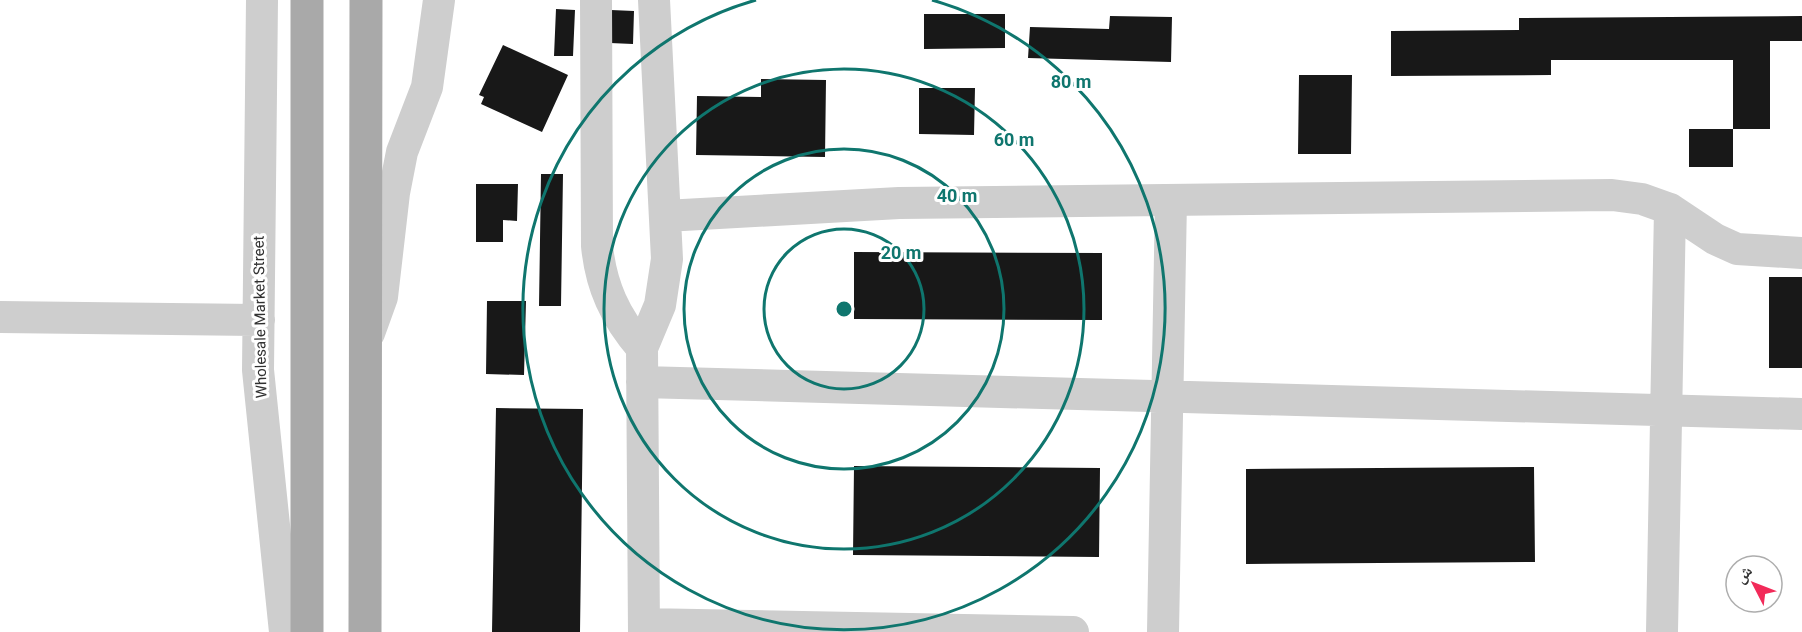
<svg xmlns="http://www.w3.org/2000/svg" width="1802" height="632" font-family="Roboto,'Noto Naskh Arabic',sans-serif">
	<style>
		.building { fill: #181818 }
		.lines { fill: none; stroke-linecap: round; stroke-linejoin: round }
		.minor { stroke: #cecece; stroke-width: 32 }
		.major { stroke: #a9a9a9; stroke-width: 33 }
		.ring { fill: none; stroke: #0f766e; stroke-width: 3 }
		.labels { text-anchor: middle; dominant-baseline: central; stroke-width: 6; stroke-linejoin: round; paint-order: stroke }
		.street-label { font-size: 15px; fill: #313131; stroke: #fff }
		.centre { fill: #0f766e; stroke: #fff; stroke-width: 3 }
		.ring-label { font-size: 18px; text-anchor: middle; font-weight: bold; fill: #0f766e; stroke: #fff; stroke-width: 6; stroke-linejoin: round; paint-order: stroke }
	</style>
	<rect width="100%" height="100%" fill="#fff"/>
	<!-- building -->
	<path class="building" d="M 556,9 L 575,10 L 573,56 L 554,56 Z
		M 611,10 L 634,11 L 633,44 L 610,43 Z
		M 924,14 L 1005,14 L 1005,48 L 924,49 Z
		M 1110,16 L 1172,17 L 1171,62 L 1028,58 L 1030,27 L 1109,29 Z
		M 1802,16 L 1802,41 L 1770,41 L 1770,129 L 1733,129 L 1733,60 L 1551,60 L 1551,75 L 1391,76 L 1391,31 L 1519,30 L 1519,18 Z
		M 503,45 L 568,75 L 542,132 L 481,104 L 484,97 L 479,95 Z
		M 1299,75 L 1352,75 L 1351,154 L 1298,154 Z
		M 761,79 L 826,80 L 825,157 L 696,155 L 697,96 L 761,97 Z
		M 919,88 L 975,88 L 974,135 L 919,134 Z
		M 1689,129 L 1733,129 L 1733,167 L 1689,167 Z
		M 541,174 L 563,174 L 561,306 L 539,306 Z
		M 476,184 L 518,184 L 517,221 L 503,220 L 503,242 L 476,242 Z
		M 854,252 L 1102,253 L 1102,320 L 854,319 Z
		M 1769,277 L 1802,277 L 1802,368 L 1769,368 Z
		M 487,301 L 526,301 L 524,375 L 486,374 Z
		M 496,408 L 583,409 L 580,632 L 492,632 Z
		M 854,466 L 1100,468 L 1099,557 L 853,555 Z
		M 1534,467 L 1535,562 L 1246,564 L 1246,469 Z"/>
	<g class="lines">
		<!-- minor -->
		<path class="minor" d="M 262,0 L 258,370 L 285,632
			M 596,0 L 597,246 C 601,286 615,317 642,348
			M 665,216 L 899,203 L 1612,195 L 1642,199 L 1670,209 L 1715,239 L 1737,249 L 1802,253
			M 0,317 L 259,320
			M 369,333 L 382,297 L 394,193 L 402,152 L 427,87 L 439,0
			M 642,382 L 1802,414
			M 644,624 L 1073,632
			M 644,632 L 642,348 L 660,305 L 667,259 L 654,0
			M 1163,632 L 1171,200
			M 1662,632 L 1670,209"/>
		<!-- major -->
		<path class="major" d="M 307,0 L 307,632
			M 365,632 L 366,0"/>
	</g>
	<!-- distance rings -->
	<g class="ring">
		<circle cx="844" cy="309" r="80"/>
		<circle cx="844" cy="309" r="160"/>
		<circle cx="844" cy="309" r="240"/>
		<path d="M932 0A321 321 0 1 1 756 0"/>
	</g>
	<g class="labels">
		<!-- street labels -->
		<g class="street-label">
			<text transform="translate(260 317) rotate(-91)">Wholesale Market Street</text>
		</g>
	</g>
	<circle cx="844" cy="309" r="9" class="centre"/>
	<g class="ring-label">
		<text x="1071" y="88">80 m</text>
		<text x="1014" y="146">60 m</text>
		<text x="957" y="202">40 m</text>
		<text x="901" y="259">20 m</text>
	</g>
	<!-- north arrow -->
	<g transform="translate(1754 584) rotate(312)"><circle r="28" fill="#ffffff" stroke="#adadad" stroke-width="1.5"/>
	<path d="M0-4.5L10 22L0 15L-10 22Z" fill="#f22a59"/>
	<text y="-9" font-size="16" font-weight="bold" text-anchor="middle" fill="#313131">ش</text>
	</g>
</svg>
